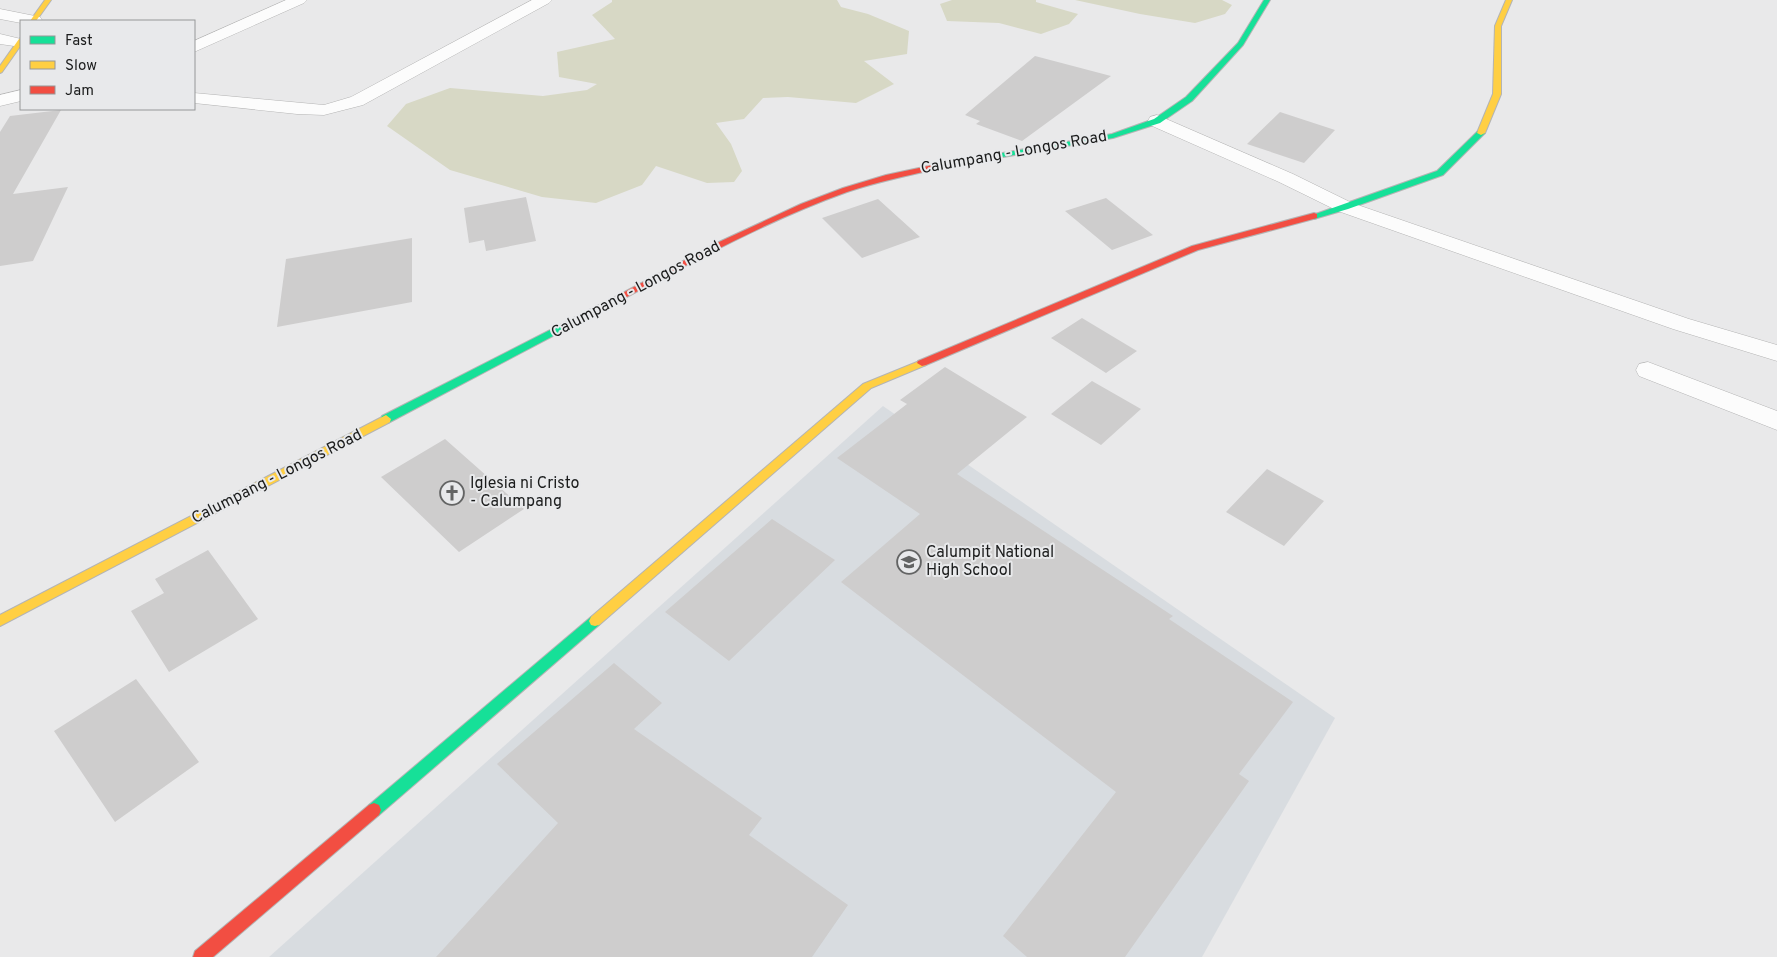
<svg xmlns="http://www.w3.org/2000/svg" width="1777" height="957" font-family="Overpass,sans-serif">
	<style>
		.built { fill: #d8dce0 }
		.green { fill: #d7d8c5 }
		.building { fill: #cecdcd }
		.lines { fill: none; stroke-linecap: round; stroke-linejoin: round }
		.street-casing { stroke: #b4b4b4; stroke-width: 1 }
		.fast-casing { stroke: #b4b4b4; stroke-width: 2 }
		.slow-casing { stroke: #b4b4b4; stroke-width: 2 }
		.jam-casing { stroke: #b4b4b4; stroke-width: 2 }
		.street { fill: #fcfcfc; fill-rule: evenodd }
		.fast { fill: #16e098; fill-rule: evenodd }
		.slow { fill: #ffcf43; fill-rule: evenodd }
		.jam { fill: #f24e42; fill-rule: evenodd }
		.labels { text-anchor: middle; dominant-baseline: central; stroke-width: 4; stroke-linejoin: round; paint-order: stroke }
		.street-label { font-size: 16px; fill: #1b1c1c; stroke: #e8e9eb }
		.poi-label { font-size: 16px; fill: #1b1c1c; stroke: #e8e9eb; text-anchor: start }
	</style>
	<rect width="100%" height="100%" fill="#e9e9ea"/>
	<!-- built -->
	<path class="built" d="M 883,406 L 1335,718 L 1202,957 L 269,957 Z"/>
	<!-- green -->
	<path class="green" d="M 612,0 L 837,0 L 841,7 L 868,14 L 909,31 L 907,54 L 864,61 L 894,84 L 856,103 L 788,97 L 763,98 L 744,119 L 716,123 L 731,144 L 742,171 L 734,182 L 707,183 L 656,166 L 642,185 L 596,203 L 542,197 L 450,170 L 387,126 L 406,104 L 450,88 L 543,96 L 587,90 L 597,84 L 559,77 L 557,52 L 615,39 L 592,15 L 612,2 Z
		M 952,0 L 1036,0 L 1036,2 L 1078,14 L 1069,24 L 1041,34 L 999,23 L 947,21 L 940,4 Z
		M 1075,0 L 1222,0 L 1232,5 L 1225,14 L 1195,23 L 1140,14 Z"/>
	<!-- building -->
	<path class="building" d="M 1035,56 L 1111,76 L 1022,141 L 976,124 L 980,121 L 965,115 Z
		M 61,110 L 13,194 L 68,187 L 33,261 L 0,266 L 0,132 L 10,116 Z
		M 1280,112 L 1335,130 L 1304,163 L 1247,144 Z
		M 526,197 L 536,241 L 486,251 L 484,240 L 469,243 L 464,208 Z
		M 1106,198 L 1153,235 L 1112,250 L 1065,211 Z
		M 878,199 L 920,237 L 862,258 L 822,218 Z
		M 412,238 L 412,302 L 277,327 L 286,259 Z
		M 1082,318 L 1137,351 L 1106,373 L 1051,338 Z
		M 945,367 L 1027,417 L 957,474 L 1173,616 L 1169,619 L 1293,702 L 1239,774 L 1249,781 L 1125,957 L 1027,957 L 1003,936 L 1116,792 L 841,582 L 920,514 L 837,458 L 907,404 L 900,400 Z
		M 1092,381 L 1141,409 L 1101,445 L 1051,414 Z
		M 445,439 L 524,509 L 459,552 L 381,477 Z
		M 1267,469 L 1324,501 L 1284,546 L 1226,512 Z
		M 772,519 L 835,560 L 729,661 L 665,612 Z
		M 208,550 L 258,619 L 169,672 L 131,611 L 164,593 L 155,579 Z
		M 614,663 L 662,703 L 634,729 L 762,818 L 749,835 L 848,905 L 812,957 L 436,957 L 558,823 L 497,764 Z
		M 136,679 L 199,762 L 115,822 L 54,731 Z"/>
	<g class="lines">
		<!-- street casing -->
		<g class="street-casing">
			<path id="street" d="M 286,0 L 307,0 L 304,3 L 194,52 L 194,41 Z
				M 532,0 L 552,0 L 549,3 L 363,105 L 324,115 L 297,114 L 194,103 L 194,93 L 324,105 L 351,97 Z
				M 0,9 L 40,17 L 42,20 L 21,23 L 0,19 Z
				M 0,34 L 21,39 L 21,47 L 0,44 Z
				M 21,90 L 21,101 L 0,106 L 0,95 Z
				M 1157,115 L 1293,174 L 1352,203 L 1689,319 L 1777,345 L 1777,361 L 1673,329 L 1338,211 L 1279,182 L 1150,125 L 1148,121 L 1150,117 Z
				M 1648,362 L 1777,411 L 1777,430 L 1639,376 L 1636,370 L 1639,364 Z"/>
		</g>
		<!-- fast casing -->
		<g class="fast-casing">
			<path id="fast" d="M 1264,0 L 1270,0 L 1243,45 L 1192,101 L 1160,123 L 1113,138 L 933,169 L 929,167 L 933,165 L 1112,134 L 1154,119 L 1186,97 L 1238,43 Z
				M 1478,131 L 1485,133 L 1443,175 L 1348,209 L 1314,219 L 1310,216 L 1437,171 Z
				M 603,303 L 608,306 L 606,308 L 390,422 L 386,423 L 381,419 L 382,416 Z
				M 595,616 L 599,617 L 601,621 L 599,625 L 379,815 L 374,817 L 369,815 L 367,810 L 369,805 L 591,617 Z"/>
		</g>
		<!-- slow casing -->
		<g class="slow-casing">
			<path id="slow" d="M 45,0 L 51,0 L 36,21 L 30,21 Z
				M 1506,0 L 1512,0 L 1501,26 L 1501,94 L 1485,133 L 1481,135 L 1477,133 L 1493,94 L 1495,26 Z
				M 21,38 L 21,45 L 2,72 L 0,73 L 0,66 L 19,39 Z
				M 922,360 L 926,361 L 927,363 L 926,365 L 871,388 L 599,625 L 595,626 L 591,625 L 589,621 L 591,617 L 863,384 Z
				M 386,415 L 391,419 L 390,422 L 0,626 L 0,615 Z"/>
		</g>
		<!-- jam casing -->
		<g class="jam-casing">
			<path id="jam" d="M 933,165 L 937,167 L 936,169 C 906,176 876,182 847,192 C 763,222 685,266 606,308 L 603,309 L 598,306 L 719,242 L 801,204 L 843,188 L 886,175 Z
				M 1314,213 L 1317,214 L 1317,218 L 1198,250 L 926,365 L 922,366 L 917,363 L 918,361 L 1192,246 Z
				M 374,803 L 379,805 L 381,810 L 379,815 L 213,957 L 193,957 L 195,951 L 369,805 Z"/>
		</g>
		<!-- street -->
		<use href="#street" class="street"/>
		<!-- fast -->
		<use href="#fast" class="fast"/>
		<!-- slow -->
		<use href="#slow" class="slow"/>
		<!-- jam -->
		<use href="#jam" class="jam"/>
	</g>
	<!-- icons -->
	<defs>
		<g id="church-ring" transform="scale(1.25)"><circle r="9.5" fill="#e8e9eb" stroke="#636464" stroke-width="1.5"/><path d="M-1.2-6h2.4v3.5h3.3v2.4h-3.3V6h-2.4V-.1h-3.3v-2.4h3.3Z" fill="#636464"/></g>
		<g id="school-ring" transform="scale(1.25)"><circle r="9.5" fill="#e8e9eb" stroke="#636464" stroke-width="1.5"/><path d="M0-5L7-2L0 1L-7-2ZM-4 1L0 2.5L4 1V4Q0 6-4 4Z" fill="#636464"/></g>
	</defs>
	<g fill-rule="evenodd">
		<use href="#church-ring" x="452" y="493"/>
		<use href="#school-ring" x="909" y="562"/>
	</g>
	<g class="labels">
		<!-- street labels -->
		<g class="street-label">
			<text transform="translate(1014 153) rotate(-10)">Calumpang - Longos Road</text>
			<text transform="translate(636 290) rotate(-28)">Calumpang - Longos Road</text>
			<text transform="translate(277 477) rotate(-27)">Calumpang - Longos Road</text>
		</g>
		<!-- poi labels -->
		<g class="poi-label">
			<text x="470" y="484">Iglesia ni Cristo<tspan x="470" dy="18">- Calumpang</tspan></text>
			<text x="926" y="553">Calumpit National<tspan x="926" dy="18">High School</tspan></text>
		</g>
	</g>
	<!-- legend -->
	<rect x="20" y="20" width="175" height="90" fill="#e8e9eb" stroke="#969798"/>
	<rect x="30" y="36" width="25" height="8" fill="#16e098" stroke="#969798"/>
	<text x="65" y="45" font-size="15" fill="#1b1c1c">Fast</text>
	<rect x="30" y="61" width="25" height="8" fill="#ffcf43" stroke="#969798"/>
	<text x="65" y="70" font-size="15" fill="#1b1c1c">Slow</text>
	<rect x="30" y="86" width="25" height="8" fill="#f24e42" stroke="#969798"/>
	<text x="65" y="95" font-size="15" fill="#1b1c1c">Jam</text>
</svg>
